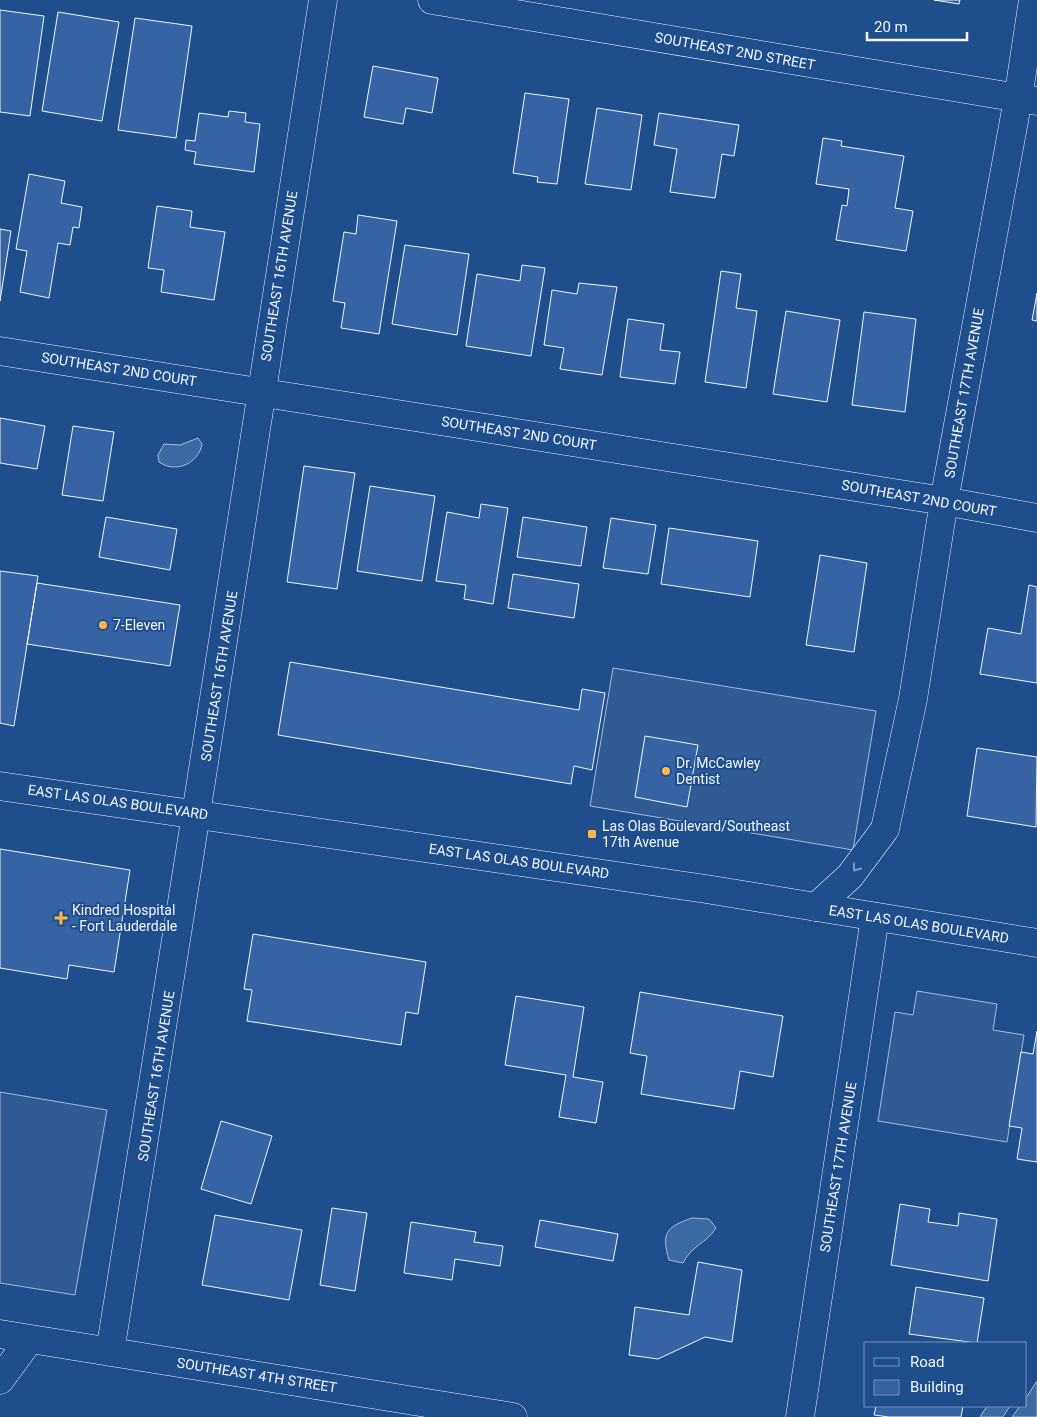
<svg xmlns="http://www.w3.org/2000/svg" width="1037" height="1417" font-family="Roboto,sans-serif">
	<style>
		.parking { fill: #305b95; stroke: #a8bbd7 }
		.water { fill: #3b69a3; stroke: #a8bbd7 }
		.building { fill: #3563a3; stroke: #f2f6ff }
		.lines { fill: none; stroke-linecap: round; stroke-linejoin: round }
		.minor-casing { stroke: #f2f6ff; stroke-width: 29 }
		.primary-casing { stroke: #f2f6ff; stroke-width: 29 }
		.minor { stroke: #1f4e8c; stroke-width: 28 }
		.primary { stroke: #1f4e8c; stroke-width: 28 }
		.oneway { stroke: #7e9ac0 }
		.poi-dot { fill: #ffb74d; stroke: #1f4e8c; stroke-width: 2 }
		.labels { text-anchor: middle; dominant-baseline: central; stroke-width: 4; stroke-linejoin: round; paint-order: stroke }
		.street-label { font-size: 14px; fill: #f2f6ff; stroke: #1f4e8c }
		.poi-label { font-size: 14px; fill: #f2f6ff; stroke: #1f4e8c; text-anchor: start }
	</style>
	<rect width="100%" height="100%" fill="#1f4e8c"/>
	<!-- parking -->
	<path class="parking" d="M 613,668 L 876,711 L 853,850 L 590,806 Z
		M 917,991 L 997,1004 L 993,1030 L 1024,1035 L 1007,1142 L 878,1121 L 895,1012 L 913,1015 Z
		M 0,1092 L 107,1110 L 75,1295 L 0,1283 Z"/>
	<!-- water -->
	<path class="water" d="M 198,438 L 202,444 C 199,463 176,474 159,462 L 158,455 L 164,444 L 180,445 Z
		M 692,1218 L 709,1219 L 716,1228 C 706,1244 693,1244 683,1263 L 669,1260 C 661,1233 666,1227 692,1218 Z
		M 1037,1381 L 1037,1417 L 1012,1417 L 1020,1406 L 1026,1406 L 1026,1398 Z
		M 987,1406 L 1010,1406 L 1003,1417 L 980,1417 Z"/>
	<!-- building -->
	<path class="building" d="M 934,0 L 960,0 L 959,4 Z
		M 0,10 L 44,16 L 30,116 L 0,112 Z
		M 58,12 L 119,22 L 102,121 L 42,111 Z
		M 135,18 L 192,26 L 176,138 L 118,130 Z
		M 373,66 L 438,78 L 432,113 L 406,108 L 403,124 L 364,117 Z
		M 525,93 L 569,99 L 557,184 L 537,182 L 538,177 L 513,173 Z
		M 597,108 L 642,115 L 631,190 L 585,184 Z
		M 229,111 L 246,113 L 245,122 L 260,124 L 254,172 L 194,164 L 196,152 L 185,150 L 186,140 L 195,141 L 199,113 L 228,117 Z
		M 659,113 L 739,125 L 734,156 L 722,154 L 715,198 L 670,192 L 677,149 L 654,145 Z
		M 823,138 L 842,141 L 841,146 L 904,156 L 895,208 L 913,211 L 906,251 L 836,240 L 842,205 L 847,206 L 849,189 L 816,184 Z
		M 29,174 L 65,181 L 61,203 L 82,207 L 79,228 L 73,227 L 70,245 L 58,243 L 49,298 L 20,292 L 27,251 L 16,249 Z
		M 157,206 L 192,211 L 190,227 L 225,232 L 214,300 L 161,292 L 164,270 L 148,268 Z
		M 358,215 L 397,221 L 379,334 L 341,328 L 345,303 L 333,301 L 344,232 L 356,234 Z
		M 0,229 L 11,231 L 0,301 Z
		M 405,245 L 469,254 L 457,335 L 392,324 Z
		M 522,265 L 545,268 L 531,356 L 466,346 L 477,274 L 520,281 Z
		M 721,271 L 741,274 L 736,308 L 757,311 L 746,388 L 705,382 Z
		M 579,283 L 617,287 L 602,375 L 560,369 L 564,348 L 544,345 L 552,290 L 577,294 Z
		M 1037,293 L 1037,321 L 1032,320 Z
		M 786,311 L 840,320 L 827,402 L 773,394 Z
		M 864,312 L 916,319 L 905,412 L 852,405 Z
		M 628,319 L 664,324 L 660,350 L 680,352 L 675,384 L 620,377 Z
		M 0,418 L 45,426 L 37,469 L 0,463 Z
		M 73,426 L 114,432 L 103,501 L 62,495 Z
		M 304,466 L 355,473 L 337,589 L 287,582 Z
		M 370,486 L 435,496 L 422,581 L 357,571 Z
		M 481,504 L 508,508 L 493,604 L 464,599 L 466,585 L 436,581 L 447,512 L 479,518 Z
		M 106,517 L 177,529 L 170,570 L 99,557 Z
		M 523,517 L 587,527 L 581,566 L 517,557 Z
		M 611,518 L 656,525 L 648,574 L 603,568 Z
		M 669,528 L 758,541 L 750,597 L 661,584 Z
		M 820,555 L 867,563 L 854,652 L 806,645 Z
		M 0,571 L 38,576 L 14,726 L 0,723 Z
		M 513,574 L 579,584 L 574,618 L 508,608 Z
		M 37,583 L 180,605 L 170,666 L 27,644 Z
		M 1029,585 L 1037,587 L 1037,683 L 980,674 L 988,628 L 1021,634 Z
		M 290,662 L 579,710 L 582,689 L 605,693 L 592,770 L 574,766 L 571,784 L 278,735 Z
		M 645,736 L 698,745 L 687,807 L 635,797 Z
		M 977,748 L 1037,757 L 1036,827 L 967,816 Z
		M 0,849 L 130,870 L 114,972 L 69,965 L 67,979 L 0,968 Z
		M 253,934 L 426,962 L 418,1014 L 406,1012 L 401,1045 L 247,1021 L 252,990 L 244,989 Z
		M 640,992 L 783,1016 L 773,1077 L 740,1071 L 734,1109 L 641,1094 L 647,1056 L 630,1053 Z
		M 516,996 L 584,1007 L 573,1077 L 603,1082 L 596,1123 L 559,1117 L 566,1075 L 505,1065 Z
		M 1037,1031 L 1037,1162 L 1017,1159 L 1022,1128 L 1009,1126 L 1021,1052 L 1033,1054 Z
		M 221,1121 L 272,1136 L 251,1204 L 201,1189 Z
		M 900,1204 L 930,1209 L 928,1222 L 958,1226 L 959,1213 L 997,1219 L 988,1281 L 891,1265 Z
		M 332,1208 L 367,1213 L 355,1291 L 320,1285 Z
		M 215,1215 L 302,1230 L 289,1300 L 202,1285 Z
		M 540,1220 L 618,1234 L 613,1261 L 535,1247 Z
		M 411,1222 L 476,1232 L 474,1242 L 503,1246 L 500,1266 L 455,1259 L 452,1280 L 404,1273 Z
		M 698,1262 L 742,1270 L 732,1342 L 705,1337 L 658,1359 L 629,1355 L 635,1307 L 689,1315 Z
		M 916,1287 L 984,1298 L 977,1343 L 909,1334 Z
		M 876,1406 L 963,1406 L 961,1417 L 889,1417 L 874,1415 Z"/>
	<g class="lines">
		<!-- minor casing -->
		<g class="minor-casing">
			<path id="minor" d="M 432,0 L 1037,101
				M 0,351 L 944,501 L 1037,518
				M 816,907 L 850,876 L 885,829 L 913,699 L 944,501 L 1018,99 L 1033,0
				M 0,1334 L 513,1417
				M 110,1352 C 185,902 250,450 323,0
				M 0,1380 L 30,1339
				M 800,1417 L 875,917"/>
		</g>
		<!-- primary casing -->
		<g class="primary-casing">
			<path id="primary" d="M 0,786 L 706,889 L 1037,943"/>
		</g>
		<!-- minor -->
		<use href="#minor" class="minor"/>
		<!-- primary -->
		<use href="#primary" class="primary"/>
	</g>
	<!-- one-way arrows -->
	<defs><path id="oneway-chevron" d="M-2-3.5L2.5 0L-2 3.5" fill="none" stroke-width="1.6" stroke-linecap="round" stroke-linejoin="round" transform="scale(1.25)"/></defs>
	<use class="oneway" href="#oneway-chevron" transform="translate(856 868) rotate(126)"/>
	<!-- markers -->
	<g class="poi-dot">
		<circle cx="103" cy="625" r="5"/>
		<circle cx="666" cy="771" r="5"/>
		<rect x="587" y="829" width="10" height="10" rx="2.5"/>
		<path d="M58.5 910.5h5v5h5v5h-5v5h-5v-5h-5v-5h5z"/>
	</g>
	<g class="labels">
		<!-- street labels -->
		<g class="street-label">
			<text transform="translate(735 51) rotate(10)">SOUTHEAST 2ND STREET</text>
			<text transform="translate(279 276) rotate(-81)">SOUTHEAST 16TH AVENUE</text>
			<text transform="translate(119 369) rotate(9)">SOUTHEAST 2ND COURT</text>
			<text transform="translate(964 393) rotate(-80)">SOUTHEAST 17TH AVENUE</text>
			<text transform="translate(519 433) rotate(9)">SOUTHEAST 2ND COURT</text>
			<text transform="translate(919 498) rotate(10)">SOUTHEAST 2ND COURT</text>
			<text transform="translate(219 676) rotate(-81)">SOUTHEAST 16TH AVENUE</text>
			<text transform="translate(118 802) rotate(8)">EAST LAS OLAS BOULEVARD</text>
			<text transform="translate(519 861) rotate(8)">EAST LAS OLAS BOULEVARD</text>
			<text transform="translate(919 924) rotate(9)">EAST LAS OLAS BOULEVARD</text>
			<text transform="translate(156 1076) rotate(-81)">SOUTHEAST 16TH AVENUE</text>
			<text transform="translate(838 1167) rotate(-81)">SOUTHEAST 17TH AVENUE</text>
			<text transform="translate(257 1375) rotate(9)">SOUTHEAST 4TH STREET</text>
		</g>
		<!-- poi labels -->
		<g class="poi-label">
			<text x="113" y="625">7-Eleven</text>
			<text x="676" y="763">Dr. McCawley<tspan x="676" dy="16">Dentist</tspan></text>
			<text x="602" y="826">Las Olas Boulevard/Southeast<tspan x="602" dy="16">17th Avenue</tspan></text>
			<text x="72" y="910">Kindred Hospital<tspan x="72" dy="16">- Fort Lauderdale</tspan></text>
		</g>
	</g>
	<!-- legend -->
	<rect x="864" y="1342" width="162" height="65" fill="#1f4e8c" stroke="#7391ba"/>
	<rect x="874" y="1358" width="25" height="8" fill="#1f4e8c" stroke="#7391ba"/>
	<text x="910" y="1367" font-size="15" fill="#f2f6ff">Road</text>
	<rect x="874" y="1380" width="25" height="15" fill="#3563a3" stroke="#7391ba"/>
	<text x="910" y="1392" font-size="15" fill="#f2f6ff">Building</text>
	<!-- scale -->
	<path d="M867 32v8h100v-8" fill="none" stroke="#f2f6ff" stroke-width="2.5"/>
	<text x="874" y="32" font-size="15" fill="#f2f6ff" stroke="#1f4e8c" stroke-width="4" paint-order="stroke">20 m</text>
</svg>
